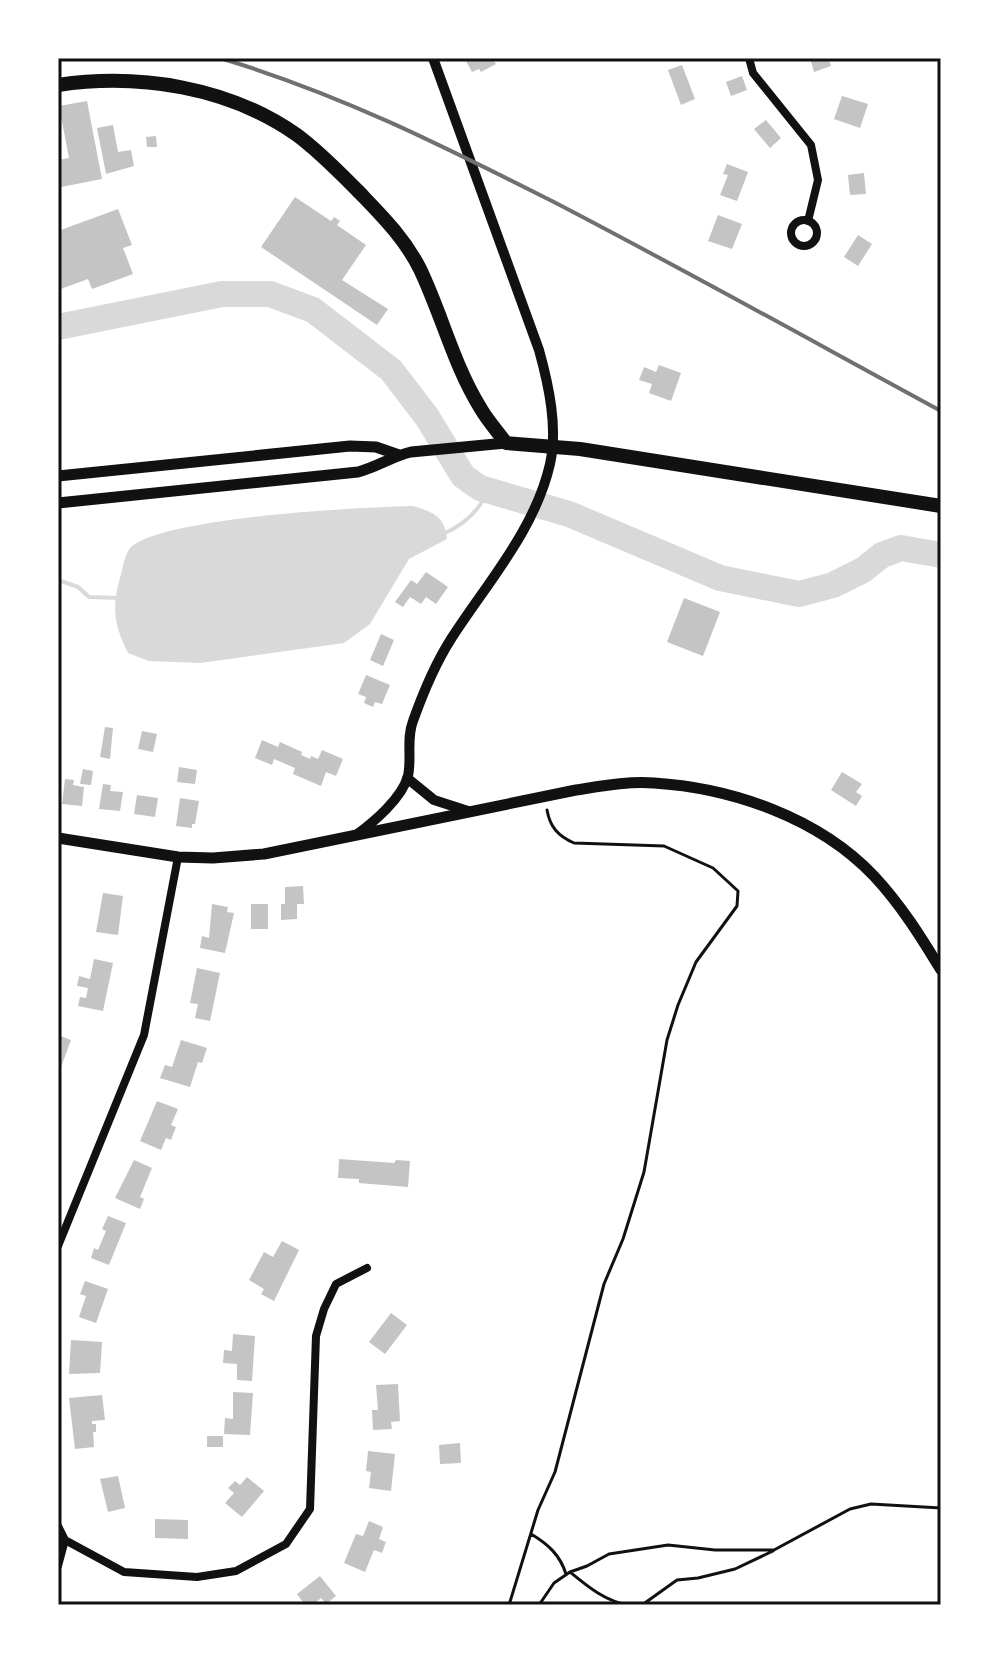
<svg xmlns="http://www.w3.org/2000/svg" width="999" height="1663" font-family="'Public Sans',sans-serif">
<rect width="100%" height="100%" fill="#fff"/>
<!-- water -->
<path fill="#d9d9d9" d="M 413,506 C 433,512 445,516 447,539 L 409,559 L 370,624 L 344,643 L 200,663 L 149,661 L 128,653 C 112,621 112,604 122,571 C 123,564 126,553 130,548 C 160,517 364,507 413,506 Z"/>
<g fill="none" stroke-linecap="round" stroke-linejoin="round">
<!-- stream -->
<path stroke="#d9d9d9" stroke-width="4" d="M 445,533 C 465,524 479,511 488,491
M 58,580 L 78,587 L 89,597 L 119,598"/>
<!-- river -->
<path stroke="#d9d9d9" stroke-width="26" d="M 58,327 L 222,294 L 270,294 L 313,310 L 391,370 L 427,417 L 463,476 L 480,488 L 569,514 L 720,578 L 799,594 L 833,585 L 863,570 L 882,555 L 901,548 L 941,555"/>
</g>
<!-- building -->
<path fill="#c4c4c4" d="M 472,58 L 492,58 L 496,64 L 481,72 L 479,69 L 472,72 L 466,61 Z
M 810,58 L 828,58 L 831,66 L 814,72 Z
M 682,65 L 695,99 L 681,105 L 668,70 Z
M 742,76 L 747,90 L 731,96 L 726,82 Z
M 842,96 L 868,104 L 860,128 L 834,119 Z
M 87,101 L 102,179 L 61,187 L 58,160 L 69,158 L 59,106 Z
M 766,120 L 781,138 L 770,148 L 754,129 Z
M 113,125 L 118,152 L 131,150 L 134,166 L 106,174 L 97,128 Z
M 156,136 L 157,147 L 147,147 L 146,137 Z
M 727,164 L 748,172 L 737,201 L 720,195 L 728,175 L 723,174 Z
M 864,173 L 866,194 L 850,195 L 848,175 Z
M 295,197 L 331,221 L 334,217 L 340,221 L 337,225 L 366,245 L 342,280 L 388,309 L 377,325 L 261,247 Z
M 118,209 L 132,245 L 123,248 L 133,274 L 92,289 L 88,279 L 58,290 L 58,231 Z
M 718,215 L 742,224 L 732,249 L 708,241 Z
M 858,235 L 872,244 L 858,266 L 844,257 Z
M 659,365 L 681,373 L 671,401 L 649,393 L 652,384 L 639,380 L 644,367 L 656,372 Z
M 426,572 L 448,587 L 436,604 L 426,597 L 421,604 L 410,597 L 403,607 L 395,602 L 411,580 L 417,584 Z
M 684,598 L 720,612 L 703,656 L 667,642 Z
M 381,634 L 394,640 L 383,666 L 370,660 Z
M 366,675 L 390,685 L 382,704 L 375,702 L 373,707 L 364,703 L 366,697 L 358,694 Z
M 105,727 L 113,728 L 110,759 L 100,757 Z
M 142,731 L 157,734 L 153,752 L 138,749 Z
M 262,740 L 278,747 L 280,742 L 302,752 L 301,755 L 310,759 L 311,756 L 318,759 L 322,750 L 343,759 L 336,776 L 326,772 L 321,786 L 293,774 L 295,768 L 274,759 L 272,765 L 255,758 Z
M 179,767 L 197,770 L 195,784 L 177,782 Z
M 83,769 L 93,771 L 91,785 L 80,784 Z
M 842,772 L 862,784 L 856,792 L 862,796 L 856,806 L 831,790 Z
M 65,779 L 74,780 L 73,785 L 84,787 L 82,806 L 62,804 Z
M 103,784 L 111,785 L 110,791 L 123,792 L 120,811 L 99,809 Z
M 137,795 L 158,798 L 155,817 L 134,814 Z
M 180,798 L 199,801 L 195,824 L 192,824 L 192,828 L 176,826 Z
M 303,886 L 304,904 L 297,904 L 297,919 L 281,920 L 281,904 L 285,904 L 285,887 Z
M 103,893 L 123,896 L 118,935 L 96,932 Z
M 212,904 L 228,907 L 227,912 L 234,913 L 225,953 L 200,948 L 202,936 L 209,938 Z
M 251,904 L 268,904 L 268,929 L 251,929 Z
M 94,959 L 113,963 L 103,1011 L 78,1006 L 80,997 L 86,998 L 88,988 L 77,986 L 79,976 L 90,979 Z
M 197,968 L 220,973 L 210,1021 L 195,1018 L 198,1004 L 190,1003 Z
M 58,1035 L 71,1040 L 58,1075 Z
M 181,1040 L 207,1048 L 202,1063 L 198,1062 L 190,1087 L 160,1078 L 165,1065 L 172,1067 Z
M 157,1101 L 178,1109 L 171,1125 L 176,1127 L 171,1140 L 166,1138 L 161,1150 L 140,1141 Z
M 339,1159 L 394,1163 L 396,1160 L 410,1161 L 408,1187 L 359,1183 L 359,1179 L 338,1178 Z
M 134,1160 L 152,1168 L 140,1197 L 144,1199 L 140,1209 L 115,1198 Z
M 108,1216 L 126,1223 L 109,1265 L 91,1258 L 94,1248 L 98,1250 L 106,1231 L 102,1229 Z
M 282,1241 L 299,1250 L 274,1301 L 261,1294 L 264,1289 L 249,1280 L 264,1252 L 273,1257 Z
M 85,1281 L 108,1289 L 96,1323 L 79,1317 L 86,1296 L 80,1294 Z
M 391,1313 L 407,1325 L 385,1354 L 369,1342 Z
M 233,1334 L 255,1336 L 252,1381 L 237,1380 L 237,1364 L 223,1363 L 224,1350 L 232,1351 Z
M 71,1340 L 102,1342 L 100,1373 L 69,1374 Z
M 398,1384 L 400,1421 L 391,1422 L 392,1429 L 373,1430 L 372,1410 L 378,1410 L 376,1385 Z
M 233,1392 L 253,1393 L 250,1435 L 224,1434 L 225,1418 L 233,1419 Z
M 102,1395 L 105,1420 L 92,1421 L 92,1424 L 96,1424 L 96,1432 L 93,1432 L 94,1447 L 75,1449 L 69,1398 Z
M 207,1436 L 223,1436 L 223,1447 L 207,1447 Z
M 460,1443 L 461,1463 L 440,1464 L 439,1445 Z
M 368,1451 L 395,1454 L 391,1491 L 369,1488 L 371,1472 L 366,1471 Z
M 118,1476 L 125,1508 L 108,1512 L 100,1479 Z
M 247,1477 L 264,1491 L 242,1517 L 225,1503 L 234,1493 L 228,1488 L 235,1481 L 240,1485 Z
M 155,1519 L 188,1520 L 188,1539 L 155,1538 Z
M 369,1521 L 383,1527 L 379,1539 L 386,1542 L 382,1553 L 374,1550 L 365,1572 L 344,1563 L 356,1534 L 363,1536 Z
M 320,1576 L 336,1596 L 326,1604 L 321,1598 L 313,1605 L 305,1605 L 297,1594 Z"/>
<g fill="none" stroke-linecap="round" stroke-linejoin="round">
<!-- path -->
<path stroke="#111" stroke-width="3" d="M 531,1534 C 548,1544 560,1555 566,1574
M 570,1572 C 587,1586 606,1602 629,1605
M 509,1605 L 538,1510 L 555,1472 L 604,1284 L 623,1239 L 644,1172 L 667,1040 L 678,1005 L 696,962 L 737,906 L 738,891 L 713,868 L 664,846 L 574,843 C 558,836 550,827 547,810
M 539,1605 L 554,1583 L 570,1572 L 587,1566 L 609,1554 L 668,1545 L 715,1550 L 774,1550 L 850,1509 L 871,1504 L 941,1508
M 642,1605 L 677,1580 L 698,1578 L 735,1569 L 773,1551"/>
<!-- minor -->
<path stroke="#111" stroke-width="8" d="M 749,58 L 753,73 L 811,145 L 818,180 L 808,221
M791 233a13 13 0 1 1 26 0a13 13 0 1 1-26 0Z
M 58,1246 L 144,1035 L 178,857
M 58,1526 L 65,1540 L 124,1572 L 197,1577 L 236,1571 L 286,1544 L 310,1509 L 316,1336 L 324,1309 L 336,1284 L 367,1268
M 58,1566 L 65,1540"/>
<!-- tertiary -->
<path stroke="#111" stroke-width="10" d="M 407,778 L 434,800 L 468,811
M 356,835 C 374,822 402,798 408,776 C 412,758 406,739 413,721 C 423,693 435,664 451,639 C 487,583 535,530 550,464 C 558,428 549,386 539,350 L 433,58"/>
<!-- secondary -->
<path stroke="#111" stroke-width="11" d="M 58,476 L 350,446 L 376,447 L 399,455
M 58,503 L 358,472 C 377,467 393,456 411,452 L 506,443
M 58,838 L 178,857 L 213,858 L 264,854 L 576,790 C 602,786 628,781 654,783 C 733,788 819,818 874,876 C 901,905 921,937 941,970"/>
<!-- trunk -->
<path stroke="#111" stroke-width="14" d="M 58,85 C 139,73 229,87 297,135 C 320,152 340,173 360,193 C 383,217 405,239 420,269 C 442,315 454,366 481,409 C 488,421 498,432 506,443 L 580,449 L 941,506"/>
<!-- rail -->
<path stroke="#707070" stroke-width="4" d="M 220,58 C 340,94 441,145 552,201 C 683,269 812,341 941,411"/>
</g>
<!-- border -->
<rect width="999" height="1663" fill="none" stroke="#ffffff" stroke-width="120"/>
<rect x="60" y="60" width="879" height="1543" fill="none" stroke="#111" stroke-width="3"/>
</svg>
